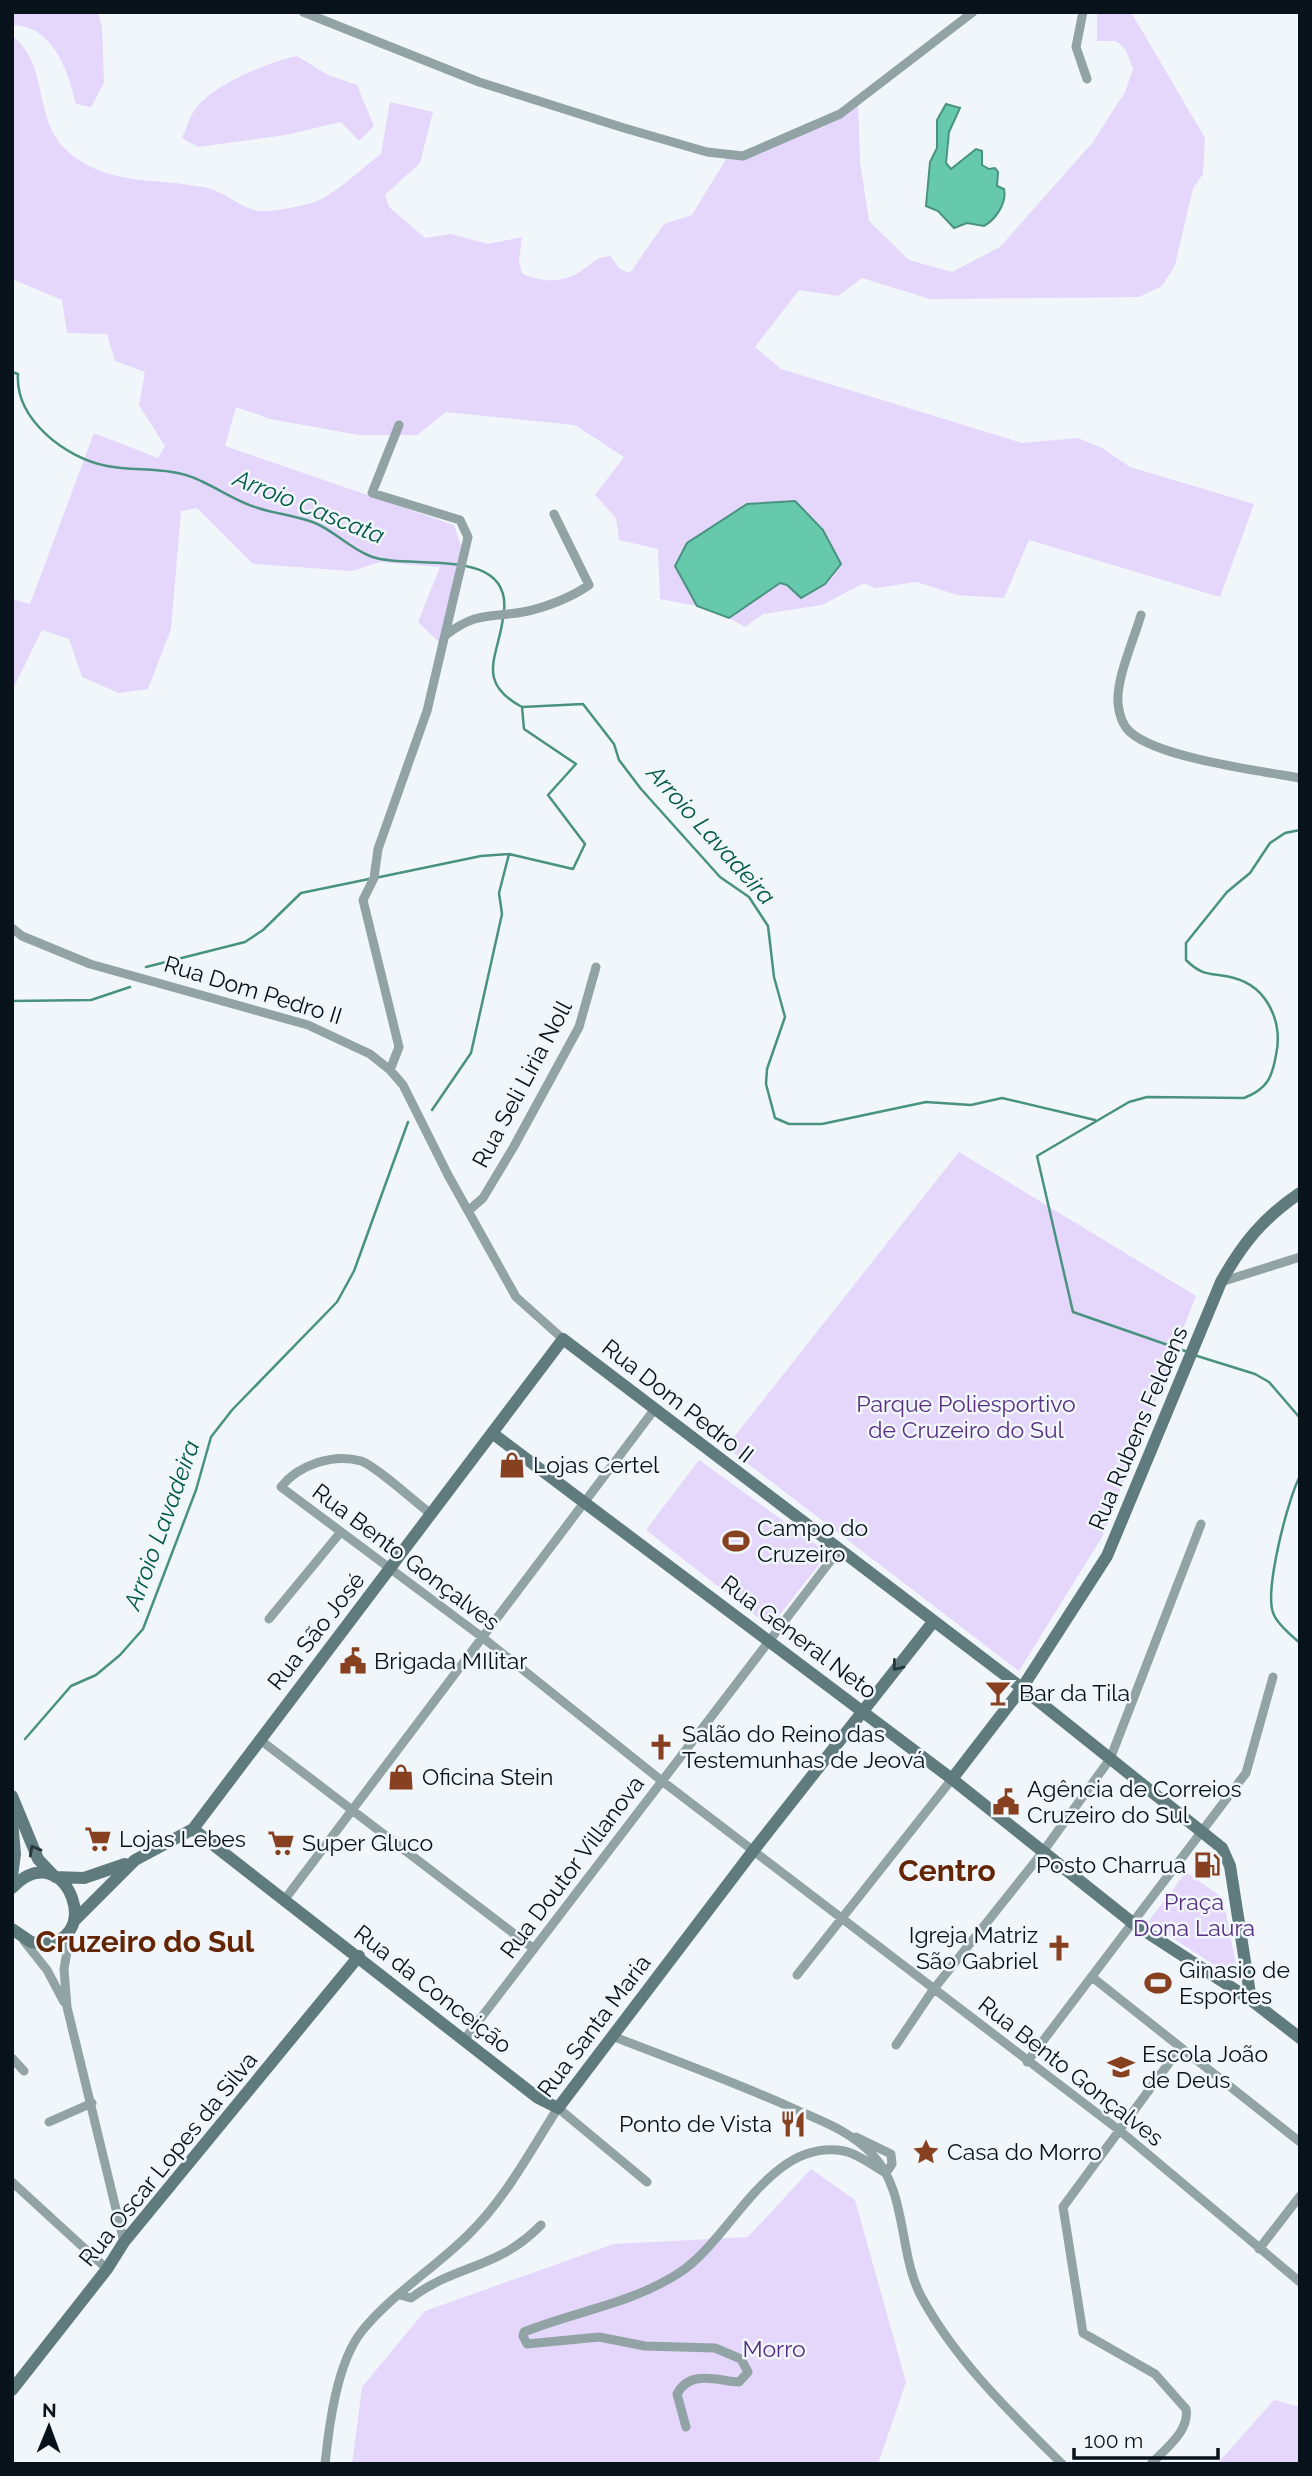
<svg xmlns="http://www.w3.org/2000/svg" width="1312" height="2476" font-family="Raleway,sans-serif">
<rect width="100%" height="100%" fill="#f0f6fa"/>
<!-- green -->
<path fill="#e5d6fb" d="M 12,12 L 98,12 L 102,27 L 104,83 L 91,107 L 76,104 C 68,71 53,25 12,25 Z
M 1097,12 L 1131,12 L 1205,138 L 1203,174 L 1193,188 L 1175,265 L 1162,286 L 1139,297 L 930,299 L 862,278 L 838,296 L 799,290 L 755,347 L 781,369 L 1022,443 L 1078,438 L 1102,448 L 1130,467 L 1254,504 L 1220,597 L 1029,540 L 1004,598 L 957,595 L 917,582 L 875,588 L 864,583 L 822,605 L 763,614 L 745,627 L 729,618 L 780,583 L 787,585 L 801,598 L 809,594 L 747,505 L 687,543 L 675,566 L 697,606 L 660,599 L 658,549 L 619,540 L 616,518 L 595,495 L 624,457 L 575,425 L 446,412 L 417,435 L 359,435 L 270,419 L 236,407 L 225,446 L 454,525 L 461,546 L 440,643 L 418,622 L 440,567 L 380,562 L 352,571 L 253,564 L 197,508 L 181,511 L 171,629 L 148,689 L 119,693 L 82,677 L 69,639 L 42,630 L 12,691 L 12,599 L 30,604 L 94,433 L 158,458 L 165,446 L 139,405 L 145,372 L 115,361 L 107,334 L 67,333 L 62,300 L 12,279 L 12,36 C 48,61 34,119 65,149 C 108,189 160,176 211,189 C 227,194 243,209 259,211 C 267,213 309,205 317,201 C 337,193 363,167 381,154 L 390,102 L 433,112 L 420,163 L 385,195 L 389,207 L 425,238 L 451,234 L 488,244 L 522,237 L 519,262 L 522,273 C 540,283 564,283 581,271 C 593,263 595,258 610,256 L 620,269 L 630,273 L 664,224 L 692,215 L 728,156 L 743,156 L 858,101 L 860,162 L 869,221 L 909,260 L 952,272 L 1000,247 L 1093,142 L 1125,92 L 1133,69 L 1126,50 L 1116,41 L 1097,41 Z
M 297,56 L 328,75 L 357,85 L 374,126 L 359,141 L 341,122 L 286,135 L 198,147 L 182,138 C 186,129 190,116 196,108 C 215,84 268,62 297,56 Z
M 959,1152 L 1196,1296 L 1102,1537 L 1019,1671 L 726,1447 Z
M 699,1460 L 828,1553 L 770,1627 L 646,1530 Z
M 1186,1872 L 1223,1898 L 1239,1981 L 1148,1922 Z
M 811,2169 L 855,2200 L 906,2382 L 878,2464 L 352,2464 L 362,2387 L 425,2311 L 614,2244 L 748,2237 Z
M 1274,2400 L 1300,2407 L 1300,2464 L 1217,2464 Z"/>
<!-- water -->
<path fill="#66c9ab" stroke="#4a9280" stroke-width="2" d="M 946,104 L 960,108 L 949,132 L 946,163 L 951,169 L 976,149 L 982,151 L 982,165 L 989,169 L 995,168 L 998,172 L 997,186 L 1004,189 C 1007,203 996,219 984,226 L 967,223 L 954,228 L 938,211 L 926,206 L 930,162 L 937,148 L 937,120 Z
M 795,501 L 823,530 L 841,564 L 825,584 L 801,598 L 787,585 L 780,583 L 729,618 L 697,606 L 675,566 L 687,543 L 747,504 Z"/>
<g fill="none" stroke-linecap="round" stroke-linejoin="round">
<!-- stream -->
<path stroke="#4a9280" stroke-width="2.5" d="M 12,372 L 18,374 C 15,419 65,458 107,466 C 138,472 172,466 201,481 C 221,490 237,502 258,508 C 277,514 297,516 315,523 C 334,531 350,548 370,556 C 406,571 511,544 504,611
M 503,618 C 498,657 475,682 522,707
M 375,878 L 481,856 L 509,854 L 573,869 L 585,844 L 548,795 L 576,764 L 524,729 L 522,707 L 583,704 L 614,744 L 619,760 L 641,789 L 720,877 L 749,897 L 768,926 L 774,977 L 785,1017 L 767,1069 L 766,1084 L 775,1118 L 789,1124 L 822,1124 L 926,1102 L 971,1105 L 1002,1098 L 1095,1120
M 146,967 L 245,942 L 263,930 L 301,893 L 369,879
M 12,1001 L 91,1000 L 130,987
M 432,1110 L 471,1053 L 502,914 L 499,893 L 509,854
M 1188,1352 L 1073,1312 L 1037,1156 L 1129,1102 L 1147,1097 L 1244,1098 C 1267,1089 1272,1078 1276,1055 C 1283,1023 1268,987 1234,978 C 1212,972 1204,978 1186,960 L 1186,943 L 1227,892 L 1250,873 L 1270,843 L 1285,833 L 1300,830
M 1194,1355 L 1255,1374 L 1269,1382 L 1300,1418
M 1300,1476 C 1288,1498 1263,1594 1274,1615 C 1279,1626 1291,1635 1300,1643
M 25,1739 L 71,1686 L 96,1675 L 120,1655 L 143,1629 L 196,1490 L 211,1437 L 232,1410 L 337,1302 L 354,1271 L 408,1122"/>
<!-- street -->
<path stroke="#91a3a5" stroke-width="9" d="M 303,12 L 479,82 L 624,128 L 707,152 L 743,156 L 840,114 L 973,12
M 1083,12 L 1076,47 L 1087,79
M 1141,615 C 1134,639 1116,679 1118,703 C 1119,713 1122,725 1130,732 C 1159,758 1260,771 1300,778
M 446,635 C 477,611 490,618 523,612 C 545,608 572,597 589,585 L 554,514
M 12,928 L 22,936 L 90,964 L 308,1025 L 370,1054 L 390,1070 L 403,1085 L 448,1175 L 516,1297 L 563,1339
M 390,1070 L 399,1047 L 363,900 L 374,878 L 378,849 L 427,711 L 468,537 L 460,520 L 372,493 L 399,425
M 468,1211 L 483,1198 L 513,1148 L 579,1027 L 596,967
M 1221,1282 L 1300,1257
M 431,1514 C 416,1503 376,1466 361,1461 C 333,1453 298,1465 281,1487 L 482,1637 L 662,1781 L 1119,2130 L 1300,2282
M 269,1619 L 340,1533
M 259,1739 L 534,1949
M 285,1899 L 654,1410
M 71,1929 L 64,1969 L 67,2007 L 124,2242
M 24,1941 L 47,1970 L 64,2002
M 797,1975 L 952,1779
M 1092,1977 L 1300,2142
M 612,2036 C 671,2059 732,2081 790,2107 C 819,2120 849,2130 872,2154 C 908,2191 898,2255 922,2298 C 957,2362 1011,2413 1062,2464
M 464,2040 L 838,1551
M 896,2045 L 933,1990 L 1042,1853 L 1110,1759 L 1201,1524
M 12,2058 L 24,2071
M 1027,2062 L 1246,1773 L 1273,1677
M 49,2122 L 92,2103
M 856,2137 L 891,2154 L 892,2164 L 886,2173
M 12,2182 L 107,2269
M 1259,2249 L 1300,2196
M 400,2295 L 411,2298 C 456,2264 497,2270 541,2225
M 686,2427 L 677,2394 C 690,2369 718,2381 739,2382 L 748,2372 L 741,2359 L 715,2348 L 645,2346 L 599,2337 L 527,2344 L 523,2336 L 524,2332 C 576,2311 631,2304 679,2273 C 732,2239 769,2137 844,2151 C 859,2154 873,2166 886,2173
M 325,2464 C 329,2425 337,2362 362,2331 C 392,2294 435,2268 469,2234 C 506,2198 530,2151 558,2108 L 647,2182
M 1151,2464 C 1165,2449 1190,2431 1186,2409 L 1155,2374 L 1083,2333 L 1063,2207 L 1180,2048"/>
<!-- secondary -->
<path stroke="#607b7e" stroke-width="12" d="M 492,1433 L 952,1779 L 1134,1924 L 1251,2000 L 1300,2038
M 952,1779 L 1022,1688 L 1107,1556 L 1221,1282 C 1242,1244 1263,1218 1300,1193
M 12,1796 L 38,1859 L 55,1877 L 84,1878 L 125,1864
M 12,1821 L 15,1854 L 12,1877
M 193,1829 L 538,2098 L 558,2108 L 753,1851 L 933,1622
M 12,1888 C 67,1830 111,1955 31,1942 L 12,1929
M 74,1921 L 135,1860 L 193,1829 L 563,1339 L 1022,1688 L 1222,1848 L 1230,1866 L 1251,2000
M 12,2390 L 107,2269 L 124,2242 L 359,1956"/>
</g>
<!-- one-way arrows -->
<defs><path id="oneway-chevron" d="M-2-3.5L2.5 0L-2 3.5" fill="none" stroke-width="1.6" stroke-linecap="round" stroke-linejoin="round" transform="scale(1.75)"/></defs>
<g stroke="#26373d">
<use href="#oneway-chevron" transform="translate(897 1666) rotate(129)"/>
<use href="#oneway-chevron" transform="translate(34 1850) rotate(-119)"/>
</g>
<!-- icons -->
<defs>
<g id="shop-bare" transform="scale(2.1)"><path d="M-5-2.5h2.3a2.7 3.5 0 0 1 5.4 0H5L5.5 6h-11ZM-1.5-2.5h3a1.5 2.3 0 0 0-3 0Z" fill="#874020" stroke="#f0f6fa" stroke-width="2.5" paint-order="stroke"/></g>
<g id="stadium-bare" transform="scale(2.1)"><path d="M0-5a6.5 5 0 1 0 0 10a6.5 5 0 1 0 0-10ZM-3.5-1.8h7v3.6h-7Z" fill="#874020" stroke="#f0f6fa" stroke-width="2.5" paint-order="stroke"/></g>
<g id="civic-bare" transform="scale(2.1)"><path d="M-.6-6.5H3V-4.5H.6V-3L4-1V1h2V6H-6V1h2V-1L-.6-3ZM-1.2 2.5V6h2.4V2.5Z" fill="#874020" stroke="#f0f6fa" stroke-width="2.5" paint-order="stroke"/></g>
<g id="bar-bare" transform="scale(2.1)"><path d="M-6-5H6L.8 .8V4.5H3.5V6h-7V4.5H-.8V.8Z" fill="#874020" stroke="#f0f6fa" stroke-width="2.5" paint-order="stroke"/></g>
<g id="church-bare" transform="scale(2.1)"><path d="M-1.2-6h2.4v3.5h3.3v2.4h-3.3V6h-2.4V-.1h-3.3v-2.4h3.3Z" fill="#874020" stroke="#f0f6fa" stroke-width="2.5" paint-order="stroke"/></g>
<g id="supermarket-bare" transform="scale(2.1)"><path d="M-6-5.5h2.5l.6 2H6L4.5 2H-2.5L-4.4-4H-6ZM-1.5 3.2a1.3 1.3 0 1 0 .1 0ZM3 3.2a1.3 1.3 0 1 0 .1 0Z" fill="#874020" stroke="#f0f6fa" stroke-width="2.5" paint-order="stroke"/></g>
<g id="fuel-bare" transform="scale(2.1)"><path d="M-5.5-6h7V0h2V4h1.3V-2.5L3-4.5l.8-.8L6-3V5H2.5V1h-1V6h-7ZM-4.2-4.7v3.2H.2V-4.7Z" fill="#874020" stroke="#f0f6fa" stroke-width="2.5" paint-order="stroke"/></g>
<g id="university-bare" transform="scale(2.1)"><path d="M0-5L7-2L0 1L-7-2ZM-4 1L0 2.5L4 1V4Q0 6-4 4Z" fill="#874020" stroke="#f0f6fa" stroke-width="2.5" paint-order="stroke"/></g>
<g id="restaurant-bare" transform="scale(2.1)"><path d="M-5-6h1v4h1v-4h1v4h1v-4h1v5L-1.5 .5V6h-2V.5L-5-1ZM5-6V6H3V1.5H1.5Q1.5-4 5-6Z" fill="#874020" stroke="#f0f6fa" stroke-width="2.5" paint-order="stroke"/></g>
<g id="sight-bare" transform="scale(2.1)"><path d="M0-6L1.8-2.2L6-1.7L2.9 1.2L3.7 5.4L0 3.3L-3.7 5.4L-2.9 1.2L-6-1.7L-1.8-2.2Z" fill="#874020" stroke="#f0f6fa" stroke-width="2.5" paint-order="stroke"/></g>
</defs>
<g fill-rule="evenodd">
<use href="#shop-bare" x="512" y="1465"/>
<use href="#stadium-bare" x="736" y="1541"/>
<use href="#civic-bare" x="353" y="1661"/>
<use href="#bar-bare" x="998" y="1693"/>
<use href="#church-bare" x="661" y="1747"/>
<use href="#shop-bare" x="401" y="1777"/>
<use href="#civic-bare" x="1006" y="1802"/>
<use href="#supermarket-bare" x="98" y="1839"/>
<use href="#supermarket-bare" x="281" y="1843"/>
<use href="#fuel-bare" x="1207" y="1865"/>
<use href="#church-bare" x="1059" y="1948"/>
<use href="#stadium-bare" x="1158" y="1983"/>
<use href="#university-bare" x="1121" y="2067"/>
<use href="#restaurant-bare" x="793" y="2124"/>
<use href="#sight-bare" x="926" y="2152"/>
</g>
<g text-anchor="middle" stroke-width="5" stroke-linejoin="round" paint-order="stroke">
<!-- street labels -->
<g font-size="23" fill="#07121a" stroke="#f0f6fa">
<text transform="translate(253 990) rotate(17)" y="8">Rua Dom Pedro II</text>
<text transform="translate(522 1084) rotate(-62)" y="8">Rua Seli Liria Noll</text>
<text transform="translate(678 1401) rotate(38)" y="8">Rua Dom Pedro II</text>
<text transform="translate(1138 1428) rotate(-67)" y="8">Rua Rubens Feldens</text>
<text transform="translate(406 1557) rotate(37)" y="8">Rua Bento Gonçalves</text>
<text transform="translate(316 1631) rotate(-52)" y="8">Rua São José</text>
<text transform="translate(799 1637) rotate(37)" y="8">Rua General Neto</text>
<text transform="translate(572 1867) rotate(-53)" y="8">Rua Doutor Villanova</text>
<text transform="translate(433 1989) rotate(38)" y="8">Rua da Conceição</text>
<text transform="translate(594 2026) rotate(-53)" y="8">Rua Santa Maria</text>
<text transform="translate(1071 2071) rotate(38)" y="8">Rua Bento Gonçalves</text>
<text transform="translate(168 2159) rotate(-51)" y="8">Rua Oscar Lopes da Silva</text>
</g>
<!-- park labels -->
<g font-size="23" fill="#572e81" stroke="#f0f6fa">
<text x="966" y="1412">Parque Poliesportivo<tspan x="966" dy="26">de Cruzeiro do Sul</tspan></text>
<text x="1194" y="1910">Praça<tspan x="1194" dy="26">Dona Laura</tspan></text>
<text x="774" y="2357">Morro</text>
</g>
<!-- poi labels -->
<g font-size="23" fill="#07121a" stroke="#f0f6fa" text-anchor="start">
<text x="533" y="1473">Lojas Certel</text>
<text x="757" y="1536">Campo do<tspan x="757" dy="26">Cruzeiro</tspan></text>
<text x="374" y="1669">Brigada MIlitar</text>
<text x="1019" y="1701">Bar da Tila</text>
<text x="682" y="1742">Salão do Reino das<tspan x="682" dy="26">Testemunhas de Jeová</tspan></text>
<text x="422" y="1785">Oficina Stein</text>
<text x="1027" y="1797">Agência de Correios<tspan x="1027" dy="26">Cruzeiro do Sul</tspan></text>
<text x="119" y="1847">Lojas Lebes</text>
<text x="302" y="1851">Super Gluco</text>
<text x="1186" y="1873" text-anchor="end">Posto Charrua</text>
<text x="1038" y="1943" text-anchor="end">Igreja Matriz<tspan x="1038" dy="26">São Gabriel</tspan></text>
<text x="1179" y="1978">Ginasio de<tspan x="1179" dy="26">Esportes</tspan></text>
<text x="1142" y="2062">Escola João<tspan x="1142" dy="26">de Deus</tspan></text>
<text x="772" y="2132" text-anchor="end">Ponto de Vista</text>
<text x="947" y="2160">Casa do Morro</text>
</g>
<!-- water labels -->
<g font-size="24" font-style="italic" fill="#005946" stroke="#f0f6fa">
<text transform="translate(309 507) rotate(22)" y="8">Arroio Cascata</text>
<text transform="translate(711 835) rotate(48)" y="8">Arroio Lavadeira</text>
<text transform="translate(162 1525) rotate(-70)" y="8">Arroio Lavadeira</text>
</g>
<!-- district labels -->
<g font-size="30" font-weight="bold" fill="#642505" stroke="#f0f6fa">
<text x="947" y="1881">Centro</text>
<text x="145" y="1952">Cruzeiro do Sul</text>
</g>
</g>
<!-- border -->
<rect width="1312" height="2476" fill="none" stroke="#07121a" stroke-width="28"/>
<!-- north arrow -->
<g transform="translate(49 2427) rotate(1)" stroke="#f0f6fa" stroke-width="5" paint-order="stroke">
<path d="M0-5L12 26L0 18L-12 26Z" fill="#07121a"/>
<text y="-10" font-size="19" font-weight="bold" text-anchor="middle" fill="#07121a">N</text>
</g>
<!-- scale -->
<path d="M1074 2448v10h144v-10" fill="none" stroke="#07121a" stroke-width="3.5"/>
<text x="1084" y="2448" font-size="21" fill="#07121a" stroke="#f0f6fa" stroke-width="5" paint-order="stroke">100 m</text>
</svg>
